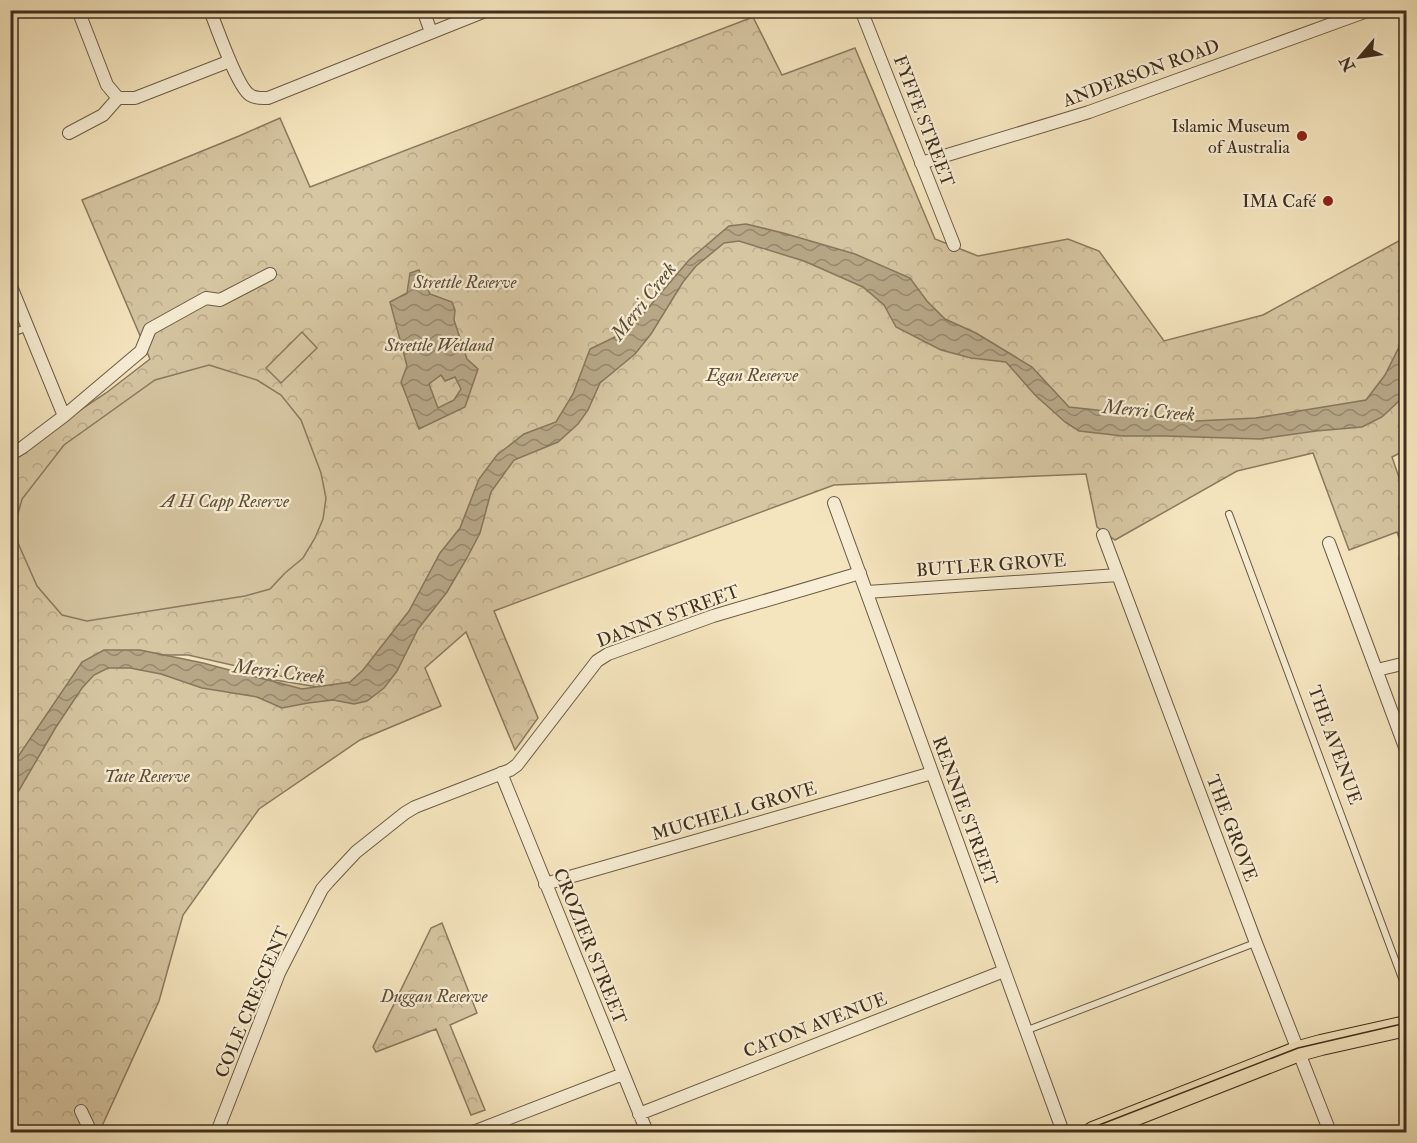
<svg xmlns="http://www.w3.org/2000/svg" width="1417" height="1143" font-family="'IM FELL Double Pica',serif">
<defs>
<pattern id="park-crowns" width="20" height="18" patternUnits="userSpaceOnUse" patternTransform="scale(1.5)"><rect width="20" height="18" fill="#d6c6a2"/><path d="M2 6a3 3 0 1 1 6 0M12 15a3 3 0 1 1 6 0" fill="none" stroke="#b9aa8b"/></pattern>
<pattern id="water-waves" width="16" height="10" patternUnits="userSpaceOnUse" patternTransform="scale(1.5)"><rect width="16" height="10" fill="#b7a787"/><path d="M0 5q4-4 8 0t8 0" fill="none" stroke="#96886e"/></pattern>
</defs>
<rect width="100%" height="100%" fill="#f5e5be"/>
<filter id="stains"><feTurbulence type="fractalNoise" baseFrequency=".00333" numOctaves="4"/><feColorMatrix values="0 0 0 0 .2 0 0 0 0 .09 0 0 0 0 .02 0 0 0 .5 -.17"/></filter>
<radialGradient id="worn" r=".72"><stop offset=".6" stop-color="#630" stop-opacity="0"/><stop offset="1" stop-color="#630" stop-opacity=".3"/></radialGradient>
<!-- park -->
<path fill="url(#park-crowns)" stroke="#8a7a5f" stroke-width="1.5" fill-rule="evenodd" d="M 753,17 L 782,75 L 855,48 L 935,239 L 978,256 L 1068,239 L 1099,251 L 1164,341 L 1263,315 L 1406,237 L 1406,450 L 1392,457 L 1406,498 L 1406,580 L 1399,558 L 1405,555 L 1397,532 L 1349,550 L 1313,453 L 1237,471 L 1115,540 L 1097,527 L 1086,474 L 834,485 L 494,611 L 538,718 L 515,750 L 466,632 L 425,668 L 441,706 L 360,740 L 259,809 L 183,915 L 159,1001 L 102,1126 L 88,1132 L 11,1132 L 11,456 L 106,393 L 150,359 L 82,200 L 239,136 L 280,118 L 310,187 ZM 123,655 L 188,655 L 337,689 L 337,690 Z
M 442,923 L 477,1013 L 450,1025 L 485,1110 L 471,1115 L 436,1029 L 376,1052 L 373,1047 L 431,928 Z"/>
<!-- pitch -->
<path fill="#d6c6a2" stroke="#8a7a5f" stroke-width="1.5" d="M 302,332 L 317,348 L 281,383 L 266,368 Z
M 209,365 L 257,380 L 281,395 L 301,420 L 321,473 L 326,498 L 323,519 L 315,538 L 303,558 L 285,573 L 270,589 L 245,596 L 87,621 L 62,615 L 37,586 L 18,543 L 16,521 L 22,499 L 64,445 L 155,380 Z"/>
<!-- water -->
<path fill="url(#water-waves)" stroke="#87775c" stroke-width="1.5" fill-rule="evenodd" d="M 746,224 L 783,233 L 855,254 L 910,278 L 927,301 L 945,319 L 976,333 L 1032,367 L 1069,407 L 1196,421 L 1256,418 L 1366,400 L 1385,375 L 1406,333 L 1406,382 L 1400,400 L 1382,417 L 1362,427 L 1316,431 L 1260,439 L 1166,436 L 1123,436 L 1079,431 L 1065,422 L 1035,395 L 1006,362 L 971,358 L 941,350 L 896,327 L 884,305 L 863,287 L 804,261 L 739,241 L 724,243 L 696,266 L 683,282 L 651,334 L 635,354 L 600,383 L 588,410 L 578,424 L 558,442 L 514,460 L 491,492 L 480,533 L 467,558 L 447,592 L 418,629 L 397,671 L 384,688 L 367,701 L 354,704 L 333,700 L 308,703 L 282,708 L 257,697 L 202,688 L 161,674 L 130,668 L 108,668 L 94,675 L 82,688 L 56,727 L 11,804 L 11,772 L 13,764 L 82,662 L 104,650 L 140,650 L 203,663 L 302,689 L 350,682 L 363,670 L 409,611 L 440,553 L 460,528 L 479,479 L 497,455 L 524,434 L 556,422 L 573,394 L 590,349 L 617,336 L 644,313 L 689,260 L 729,226 Z
M 419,270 L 430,294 L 452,302 L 455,310 L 454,320 L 467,359 L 478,369 L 465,407 L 419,429 L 401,382 L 407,366 L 390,302 L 407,293 L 410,273 ZM 441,375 L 445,381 L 455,377 L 461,389 L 454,400 L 438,408 L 429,384 Z"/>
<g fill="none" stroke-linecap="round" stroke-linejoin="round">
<!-- lane casing -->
<g stroke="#6c5c44" stroke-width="8">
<path id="lane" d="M 10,334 L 28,327
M 1229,514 L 1406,989
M 1025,1031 L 1255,943"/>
</g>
<!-- street casing -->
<g stroke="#6c5c44" stroke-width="14">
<path id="street" d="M 78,10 L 107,85 L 118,98
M 210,10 C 216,26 238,88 250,95 C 256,99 262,98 268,98 L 488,10
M 423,10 L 431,32
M 861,10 L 954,245
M 118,98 L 135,98 L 230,61
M 69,133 L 103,115 L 118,98
M 921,163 L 1089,112 L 1370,10
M 10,284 L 64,416
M 10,455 L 23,447 L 64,416 L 141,351 L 150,329 L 206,298 L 220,300 L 270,274
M 834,503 L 1063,1132
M 1103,535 L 1256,943 L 1330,1132
M 1329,543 L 1406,750
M 867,592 L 1118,575
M 1377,670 L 1406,663
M 501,773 L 647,1132
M 545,884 L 932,773
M 81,1111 L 91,1132
M 639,1114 L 1004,971
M 217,1132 L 279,973 L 322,889 L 328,882 L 356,852 L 405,813 L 415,807 L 510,770 L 517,765 L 597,661 L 608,654 L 713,616 L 860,573
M 473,1132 L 623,1074"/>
</g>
<!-- primary casing -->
<g stroke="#3f2e1c" stroke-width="22">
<path id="primary" d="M 1093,1132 L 1299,1051 L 1321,1045 L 1406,1026"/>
</g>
<!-- lane -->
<use href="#lane" stroke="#f8eed5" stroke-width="6"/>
<!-- street -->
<use href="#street" stroke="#f8eed5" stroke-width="12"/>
<!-- primary -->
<use href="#primary" stroke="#f5e5be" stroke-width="20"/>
<!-- tram -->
<path stroke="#3f2e1c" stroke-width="1.5" d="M 1081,1132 L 1298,1048 L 1406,1023"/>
</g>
<!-- markers -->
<g fill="#8f2418" stroke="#f8eed5" stroke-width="2">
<circle cx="1302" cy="136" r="6"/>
<circle cx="1328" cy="201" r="6"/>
</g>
<g text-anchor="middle" stroke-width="4.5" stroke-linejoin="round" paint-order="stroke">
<!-- street labels -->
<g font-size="18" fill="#3f2e1c" stroke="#f8eed5">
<text transform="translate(1141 73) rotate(-20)" y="6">ANDERSON ROAD</text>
<text transform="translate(924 121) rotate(69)" y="6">FYFFE STREET</text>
<text transform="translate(991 565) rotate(-4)" y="6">BUTLER GROVE</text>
<text transform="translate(668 616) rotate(-20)" y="6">DANNY STREET</text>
<text transform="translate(1335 745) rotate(70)" y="6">THE AVENUE</text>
<text transform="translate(734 811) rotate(-16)" y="6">MUCHELL GROVE</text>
<text transform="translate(965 811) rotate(70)" y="6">RENNIE STREET</text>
<text transform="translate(1232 828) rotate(69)" y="6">THE GROVE</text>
<text transform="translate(590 946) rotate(68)" y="6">CROZIER STREET</text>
<text transform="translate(252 1002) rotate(-67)" y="6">COLE CRESCENT</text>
<text transform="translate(815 1025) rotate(-21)" y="6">CATON AVENUE</text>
</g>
<!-- poi labels -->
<g font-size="18" fill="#3f2e1c" stroke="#f8eed5" text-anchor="end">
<text x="1290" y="132">Islamic Museum<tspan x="1290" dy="21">of Australia</tspan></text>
<text x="1316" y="207">IMA Café</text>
</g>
<!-- park labels -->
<g font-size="18" font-style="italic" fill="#5d4c37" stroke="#f8eed5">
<text x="465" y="288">Strettle Reserve</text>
<text x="439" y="351">Strettle Wetland</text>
<text x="752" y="381">Egan Reserve</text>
<text x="225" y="507">A H Capp Reserve</text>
<text x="147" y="782">Tate Reserve</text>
<text x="434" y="1002">Duggan Reserve</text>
</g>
<!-- water labels -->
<g font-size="20" font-style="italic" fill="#5d4c37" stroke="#f8eed5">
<text transform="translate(643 301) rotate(-52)" y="7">Merri Creek</text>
<text transform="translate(1149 410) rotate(5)" y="7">Merri Creek</text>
<text transform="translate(279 671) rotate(7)" y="7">Merri Creek</text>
</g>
</g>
<!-- margin -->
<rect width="1417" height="1143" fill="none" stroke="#f5e5be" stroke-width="36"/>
<rect x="12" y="12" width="1393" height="1119" fill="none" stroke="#3f2e1c" stroke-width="3"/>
<rect x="18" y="18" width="1381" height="1107" fill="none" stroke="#3f2e1c" stroke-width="1.5"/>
<!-- north arrow -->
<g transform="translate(1360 57) rotate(241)" stroke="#f8eed5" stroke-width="4.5" paint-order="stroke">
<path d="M0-4.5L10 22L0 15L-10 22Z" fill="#3f2e1c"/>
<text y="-9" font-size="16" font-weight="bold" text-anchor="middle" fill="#3f2e1c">N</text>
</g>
<rect width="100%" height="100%" filter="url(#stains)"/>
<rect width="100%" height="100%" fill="url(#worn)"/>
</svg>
